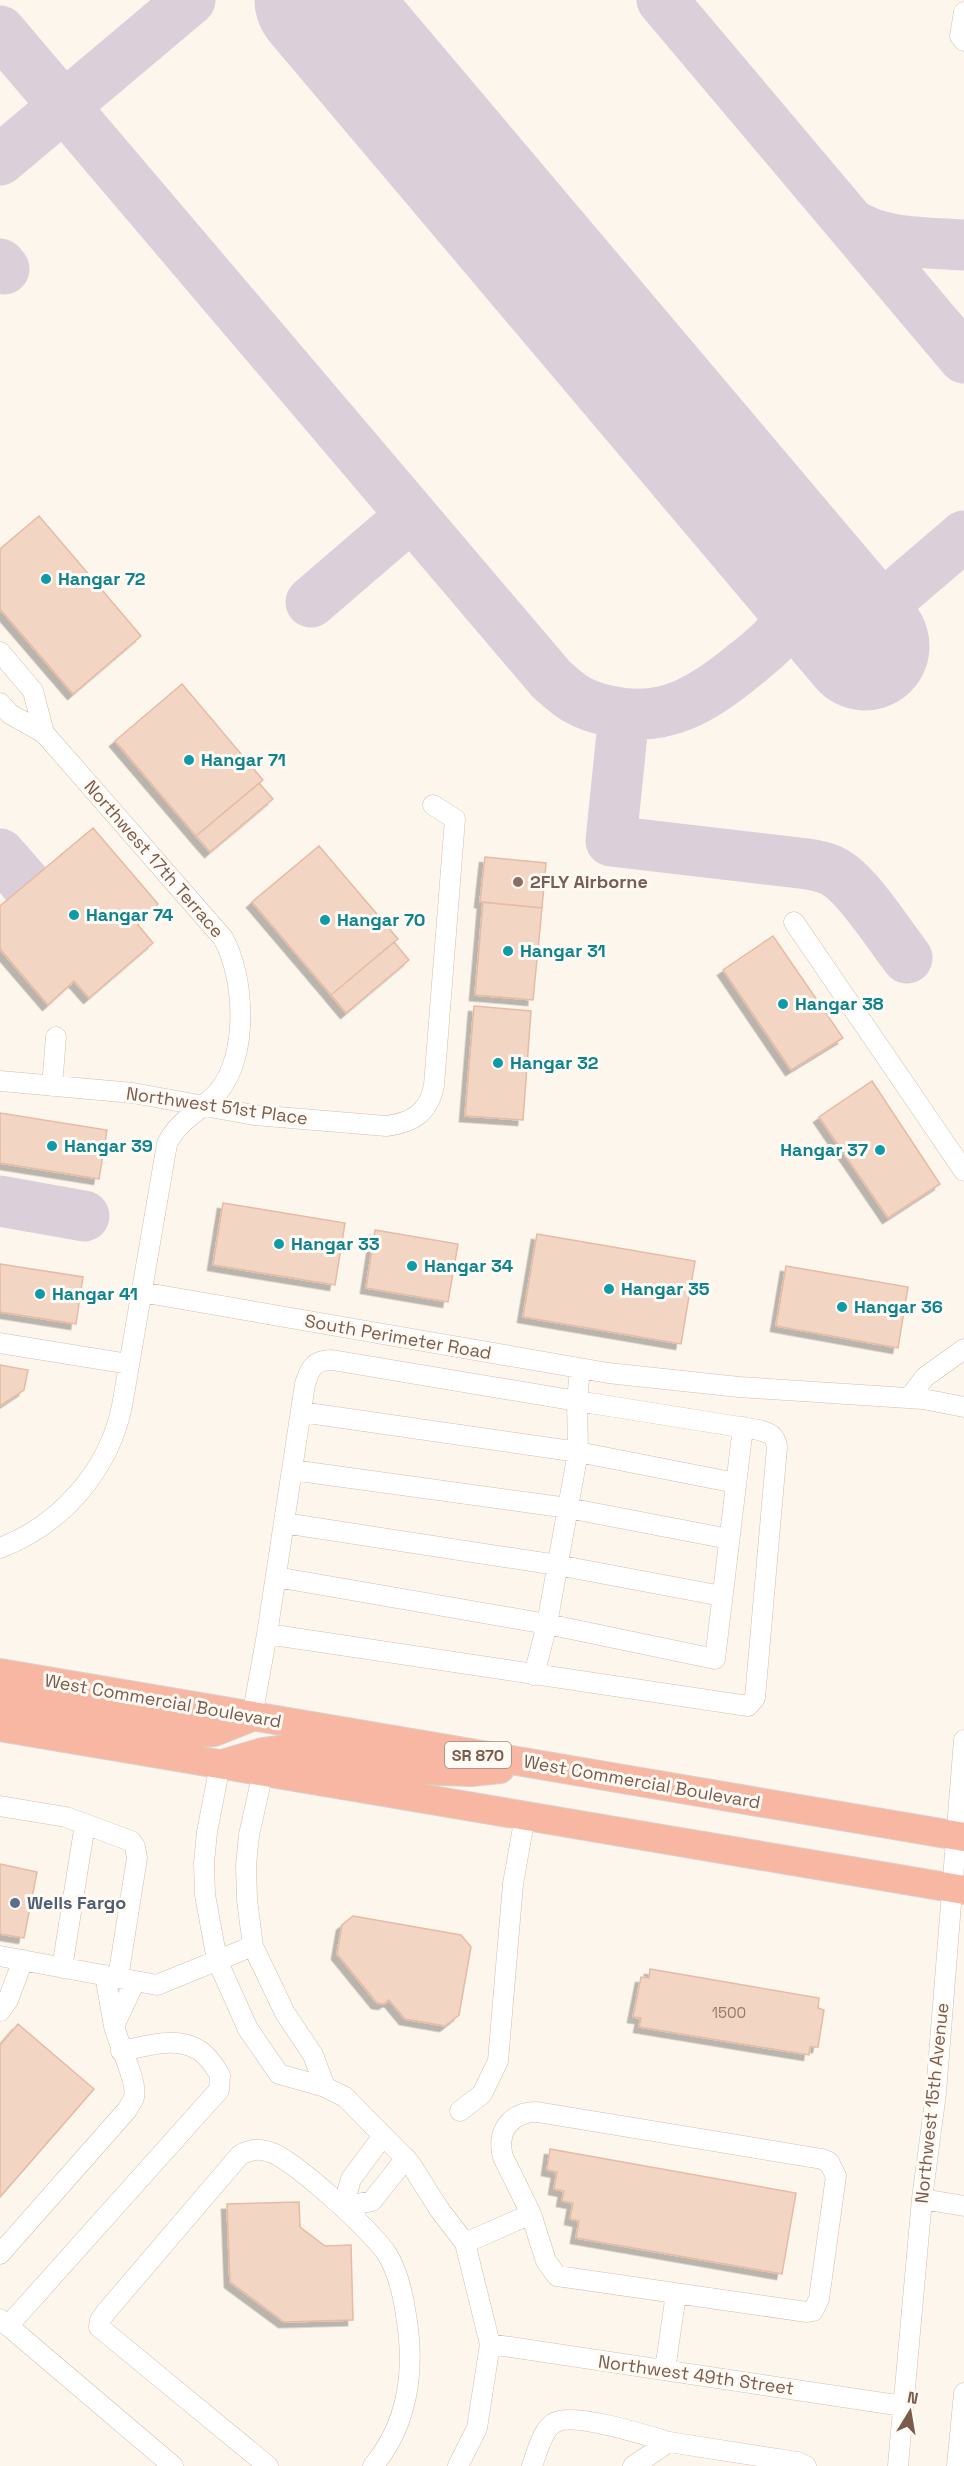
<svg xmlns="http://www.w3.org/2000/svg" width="964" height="2466" font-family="'Space Grotesk',sans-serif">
<defs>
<filter id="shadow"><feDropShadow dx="-5.5" dy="5.5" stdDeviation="0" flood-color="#0004"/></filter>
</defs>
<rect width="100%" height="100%" fill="#fdf6ec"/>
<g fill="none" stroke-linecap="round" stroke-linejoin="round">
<!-- taxiway -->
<path stroke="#dbcfda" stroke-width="51" d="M 662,0 L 964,358
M 0,31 L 551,679 C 559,686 567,694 576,699 C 586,705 599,709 610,711 C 666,724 706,697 747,663 C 763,650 786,633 790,611 C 794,589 785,566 780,544
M 0,160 L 190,0
M 851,224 C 885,245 926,242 964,245
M 0,264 L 4,269
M 311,602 L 411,516
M 853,631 L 964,536
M 624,714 L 611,841 L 808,864 C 819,866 830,868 839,875 C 860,889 890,936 907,958
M 0,854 L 26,884
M 0,1201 L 84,1216"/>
<!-- runway -->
<path stroke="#dbcfda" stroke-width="129" d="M 319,0 L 865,646"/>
</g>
<!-- building -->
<path fill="#f3d5c3" stroke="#e6bba3" stroke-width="1.5" filter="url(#shadow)" d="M 39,516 L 141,636 L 73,694 L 0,609 L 0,549 Z
M 182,684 L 263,780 L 196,836 L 115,741 Z
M 259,783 L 273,799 L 210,852 L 196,836 Z
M 93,828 L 158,904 L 138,925 L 153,943 L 89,998 L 74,981 L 48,1005 L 0,949 L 0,906 Z
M 319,846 L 398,939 L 331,995 L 252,902 Z
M 485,857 L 546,863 L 542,908 L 480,902 Z
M 483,902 L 542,908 L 533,1000 L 475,995 Z
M 773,936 L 843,1038 L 791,1070 L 723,970 Z
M 394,942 L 409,960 L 346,1013 L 331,995 Z
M 474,1006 L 531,1011 L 523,1120 L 465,1116 Z
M 872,1081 L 940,1184 L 888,1218 L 819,1117 Z
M 0,1113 L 107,1130 L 99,1179 L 0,1163 Z
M 223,1203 L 345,1223 L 335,1285 L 213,1265 Z
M 375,1230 L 458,1244 L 448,1302 L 366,1288 Z
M 537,1234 L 695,1261 L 681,1344 L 523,1317 Z
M 0,1264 L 83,1277 L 76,1324 L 0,1312 Z
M 786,1266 L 908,1287 L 898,1348 L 776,1326 Z
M 0,1365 L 28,1370 L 24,1390 L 0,1406 Z
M 0,1864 L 37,1872 L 24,1938 L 0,1934 Z
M 353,1916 L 461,1935 L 471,1947 L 459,2015 L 445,2026 L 405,2019 L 389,2000 L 384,2004 L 377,2003 L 337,1954 L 342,1925 Z
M 650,1969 L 819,1998 L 818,2008 L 824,2010 L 818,2047 L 810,2047 L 809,2055 L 639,2027 L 641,2018 L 633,2017 L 641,1977 L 649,1978 Z
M 18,2024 L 94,2089 L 0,2197 L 0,2045 Z
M 550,2149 L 796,2193 L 782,2274 L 576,2238 L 579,2221 L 570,2219 L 573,2203 L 562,2201 L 564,2191 L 554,2189 L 557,2172 L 547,2170 Z
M 299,2202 L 300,2227 L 325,2246 L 351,2245 L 353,2320 L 284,2322 L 230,2282 L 227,2204 Z"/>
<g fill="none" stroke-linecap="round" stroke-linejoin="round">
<!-- minor casing -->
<g stroke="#d1beb0" stroke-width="21">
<path id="minor" d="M 964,12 L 960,36 L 964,41
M 0,652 L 33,691 L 44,733 L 10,714 L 0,703
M 794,922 L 964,1171
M 0,1081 L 133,1093 L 254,1115 L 386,1126 C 412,1123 429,1113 434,1085 L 455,819 L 433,805
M 52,1086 L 56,1037
M 141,1292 L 608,1373 L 739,1387 L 923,1399 L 964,1407
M 0,1343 L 129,1364
M 909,1398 L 925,1377 L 964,1349
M 301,1412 L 578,1452 L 736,1483
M 292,1470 L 568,1508 L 729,1539
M 284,1523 L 557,1565 L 722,1596
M 0,1548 C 61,1525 109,1470 122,1406 L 167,1144 C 178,1120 201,1111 218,1092 C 249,1056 245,977 223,938 L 44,733
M 276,1577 L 547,1624 L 534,1675
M 267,1634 L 748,1706 L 755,1698 L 777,1447 C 775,1435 770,1433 759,1430 L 577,1401 L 578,1452 L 547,1624 L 715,1659 L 743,1427
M 252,1717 L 267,1634 L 305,1384 C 310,1368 314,1360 332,1360 L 577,1401 L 580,1369
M 220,1765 L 207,1832 L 204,1863 L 205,1895 L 217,1960 L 248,2029 L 279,2074 L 325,2087 L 345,2097 L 410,2163 L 439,2209 L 465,2243 L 490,2344 L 477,2428 L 458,2466
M 263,1772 L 249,1835 L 246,1865 L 247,1900 L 253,1946 L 285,2013 L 313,2055 L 325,2087
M 0,1806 L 66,1817 L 85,1824 L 62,1968
M 85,1824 L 131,1841 L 135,1847 L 137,1858 L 118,1978
M 0,1956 L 157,1985 L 253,1946
M 105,1975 L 114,2026 L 135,1981
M 0,2011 L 8,2000 L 23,1960
M 460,2111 L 482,2094 L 498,2061 L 513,1884 L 525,1816
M 383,2136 L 351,2179 L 343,2207 L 372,2201 L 406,2158
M 922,2199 L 964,2206
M 465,2243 L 531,2214 L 546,2261 L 557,2276 L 807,2312 L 813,2311 L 819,2299 L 836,2176 L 829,2162 L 822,2159 L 537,2112 C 511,2112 496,2131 503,2157 L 531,2214
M 0,2254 L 127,2110 C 129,2106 133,2101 134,2097 C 138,2082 118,2043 114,2026
M 0,2319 L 173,2466
M 8,2326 L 219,2090 L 220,2075 C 216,2069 212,2062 206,2056 C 183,2033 148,2046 121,2051
M 490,2344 L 903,2406
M 665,2370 L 676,2294
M 669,2442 L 797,2462 L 806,2466
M 268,2466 L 99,2327 L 100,2320 L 106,2312 L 240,2155 C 250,2149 259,2148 270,2152 C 294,2160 373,2232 387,2254 C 398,2272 403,2294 406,2315 C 415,2368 409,2423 373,2466
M 532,2466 C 537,2453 542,2428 556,2422 C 575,2413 646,2435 669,2442 L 633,2466
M 898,2466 L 922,2199 L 936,2093 L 964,1740
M 957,2466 L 964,2393"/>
</g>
<!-- highway casing -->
<g stroke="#dad1cd" stroke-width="30">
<path id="highway" d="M 0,1673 L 964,1837
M 0,1700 L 191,1733 L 214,1732 L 252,1717
M 0,1727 L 964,1890
M 226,1763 L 263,1752 L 285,1749 L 418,1770 L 471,1772 L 500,1769"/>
</g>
<!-- minor -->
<use href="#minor" stroke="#fff" stroke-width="20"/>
<!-- highway -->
<use href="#highway" stroke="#f7b7a3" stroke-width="28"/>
</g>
<!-- markers -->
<g fill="#0f9aa8" stroke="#fffaf3" stroke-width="2">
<circle cx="46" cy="579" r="6"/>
<circle cx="189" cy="760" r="6"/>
<circle cx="74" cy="915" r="6"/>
<circle cx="325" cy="920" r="6"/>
<circle cx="508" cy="951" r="6"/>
<circle cx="783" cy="1004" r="6"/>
<circle cx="498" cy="1063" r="6"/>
<circle cx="52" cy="1146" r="6"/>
<circle cx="880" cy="1150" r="6"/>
<circle cx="279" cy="1244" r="6"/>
<circle cx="412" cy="1266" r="6"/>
<circle cx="609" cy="1289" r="6"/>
<circle cx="40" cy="1294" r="6"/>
<circle cx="842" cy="1307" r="6"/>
</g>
<circle fill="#8d6e63" stroke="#fffaf3" stroke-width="2" cx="518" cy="882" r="6"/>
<circle fill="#5c6f8a" stroke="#fffaf3" stroke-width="2" cx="15" cy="1903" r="6"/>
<g text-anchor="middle" stroke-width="6" stroke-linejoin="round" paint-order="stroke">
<!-- number labels -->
<g font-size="15" fill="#987a6a">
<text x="729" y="2018">1500</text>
</g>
<!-- shield labels -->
<rect fill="#fffaf3" stroke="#a28b7f" stroke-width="1.5" x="445" y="1742" width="66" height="26" rx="4.5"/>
<g font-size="16" font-weight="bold" fill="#7a5c4d">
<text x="478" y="1761">SR 870</text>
</g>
<!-- culture labels -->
<g font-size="18" font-weight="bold" fill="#0d838f" stroke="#fffaf3" text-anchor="start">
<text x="58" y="585">Hangar 72</text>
<text x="201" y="766">Hangar 71</text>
<text x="86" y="921">Hangar 74</text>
<text x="337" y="926">Hangar 70</text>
<text x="520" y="957">Hangar 31</text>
<text x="795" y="1010">Hangar 38</text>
<text x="510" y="1069">Hangar 32</text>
<text x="64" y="1152">Hangar 39</text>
<text x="868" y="1156" text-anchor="end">Hangar 37</text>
<text x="291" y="1250">Hangar 33</text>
<text x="424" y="1272">Hangar 34</text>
<text x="621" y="1295">Hangar 35</text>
<text x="52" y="1300">Hangar 41</text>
<text x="854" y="1313">Hangar 36</text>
</g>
<!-- street labels -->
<g font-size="18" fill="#7a5c4d" stroke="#fffaf3">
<text transform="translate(154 859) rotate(49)" y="6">Northwest 17th Terrace</text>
<text transform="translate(217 1106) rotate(8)" y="6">Northwest 51st Place</text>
<text transform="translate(398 1337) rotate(10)" y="6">South Perimeter Road</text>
<text transform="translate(163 1701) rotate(10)" y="6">West Commercial Boulevard</text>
<text transform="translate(642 1782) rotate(10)" y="6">West Commercial Boulevard</text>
<text transform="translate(932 2103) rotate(-84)" y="6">Northwest 15th Avenue</text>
<text transform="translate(696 2375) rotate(8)" y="6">Northwest 49th Street</text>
</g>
<!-- education labels -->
<g font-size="18" font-weight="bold" fill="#785e54" stroke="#fffaf3" text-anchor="start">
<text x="530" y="888">2FLY Airborne</text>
</g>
<!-- service labels -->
<g font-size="18" font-weight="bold" fill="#4e5e75" stroke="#fffaf3" text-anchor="start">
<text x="27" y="1909">Wells Fargo</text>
</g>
</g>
<!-- north arrow -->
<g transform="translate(910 2412) rotate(11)" stroke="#fffaf3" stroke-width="4.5" paint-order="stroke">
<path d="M0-4.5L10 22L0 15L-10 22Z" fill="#7a5c4d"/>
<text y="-9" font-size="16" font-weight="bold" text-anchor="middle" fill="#7a5c4d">N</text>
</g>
</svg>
